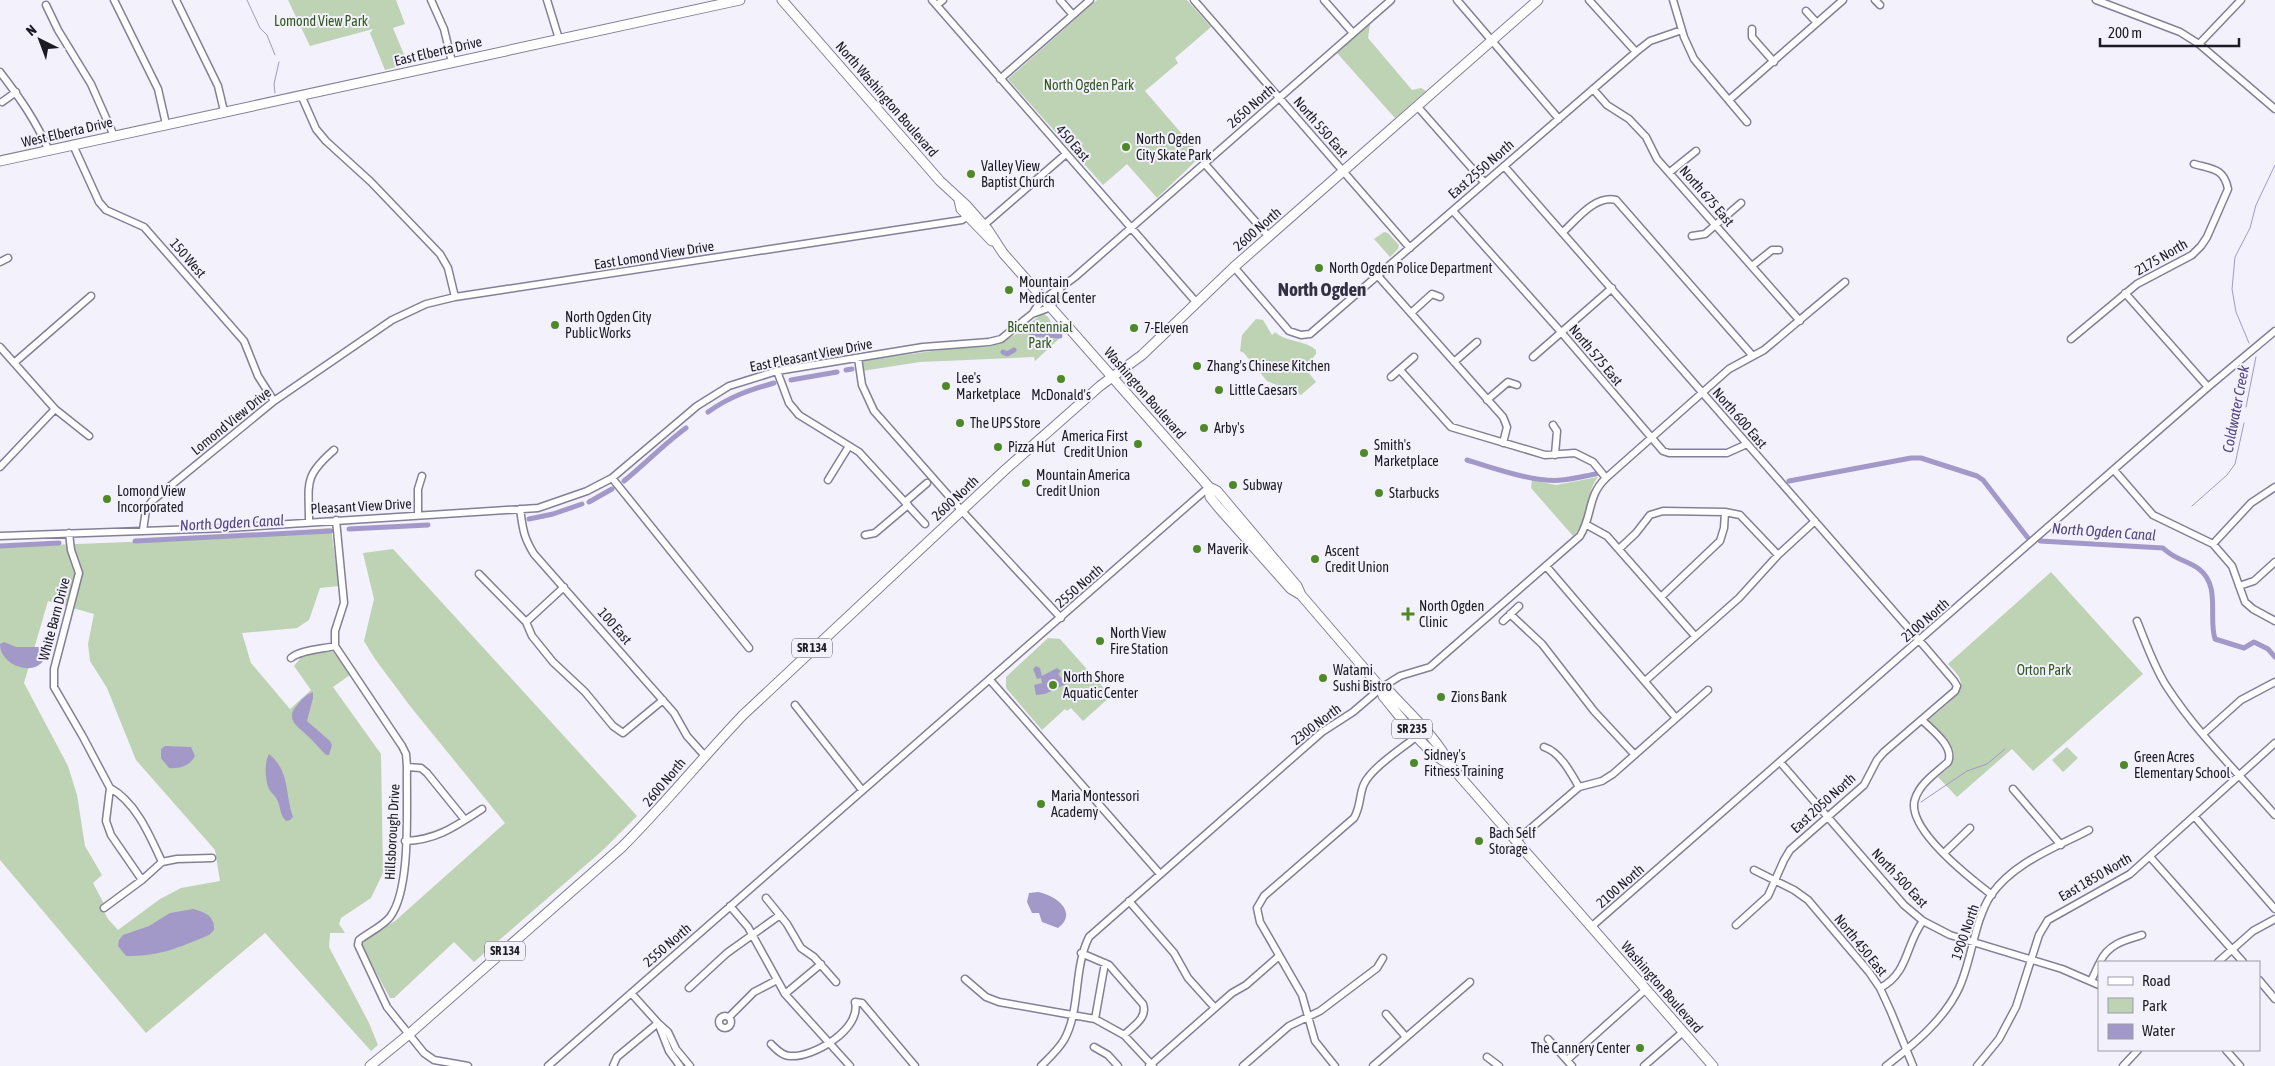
<svg xmlns="http://www.w3.org/2000/svg" width="2275" height="1066" font-family="'Asap Condensed',sans-serif">
<rect width="100%" height="100%" fill="#f3f1fc"/>
<!-- green -->
<path fill="#bed2b4" fill-rule="evenodd" d="M 288,0 L 396,0 L 405,24 L 393,28 L 408,64 L 385,70 L 370,33 L 373,29 L 310,46 Z
M 1097,0 L 1187,0 L 1211,27 L 1175,58 L 1178,63 L 1145,91 L 1201,156 L 1157,198 L 1127,164 L 1103,185 L 1008,79 Z
M 1370,24 L 1368,38 L 1412,90 L 1421,88 L 1426,91 L 1395,118 L 1337,53 Z
M 1384,232 L 1388,233 L 1399,245 L 1398,249 L 1390,257 L 1374,239 Z
M 1043,313 L 1048,317 L 1061,337 L 1035,361 L 1034,357 L 920,362 L 862,371 L 861,361 L 954,348 L 989,347 L 1015,335 Z
M 1256,319 L 1263,320 L 1272,335 L 1275,332 C 1287,343 1303,339 1316,350 L 1316,354 L 1305,368 L 1316,382 L 1301,395 L 1267,381 L 1244,353 L 1240,351 L 1242,335 Z
M 1598,477 C 1584,495 1590,520 1573,536 L 1531,488 L 1532,480 L 1556,485 Z
M 331,528 L 339,586 L 320,588 L 309,620 L 297,628 L 242,633 L 251,663 L 290,709 L 311,690 L 294,666 L 303,655 L 321,653 L 332,650 L 350,675 L 333,687 L 381,754 L 383,873 L 371,898 L 341,918 L 339,924 L 345,933 L 330,933 L 329,947 L 369,1023 L 378,1045 L 371,1051 L 265,933 L 146,1033 L 0,860 L 0,547 L 154,541 ZM 48,601 L 94,614 L 88,644 L 90,661 L 107,688 L 136,760 L 215,850 L 220,881 L 181,888 L 160,899 L 118,930 L 108,919 L 101,906 L 104,904 L 93,883 L 102,875 L 85,846 L 77,795 L 68,766 L 24,683 Z
M 393,549 L 637,816 L 603,850 L 474,962 L 454,942 L 394,998 L 390,998 L 361,945 L 362,941 L 395,921 L 505,823 L 410,706 L 375,659 L 364,641 L 374,599 L 363,553 Z
M 2051,572 L 2143,674 L 2033,771 L 2012,749 L 1957,797 L 1938,777 C 1969,751 1948,744 1927,721 C 1935,714 1962,695 1961,684 C 1961,676 1953,670 1948,664 Z
M 1048,638 L 1060,639 L 1111,696 L 1083,721 L 1071,708 L 1067,711 L 1065,709 L 1042,730 L 1006,688 L 1006,677 Z
M 2067,747 L 2078,758 L 2063,772 L 2052,760 Z"/>
<!-- water -->
<path fill="#a299c9" d="M 4,642 L 16,647 L 41,647 L 46,655 C 39,679 0,667 0,644 Z
M 1036,666 L 1040,668 L 1042,676 L 1057,668 L 1061,671 L 1058,674 L 1066,684 L 1045,694 L 1036,695 L 1034,685 L 1042,683 L 1041,678 L 1037,679 L 1033,669 Z
M 313,692 L 313,698 L 307,721 L 330,741 L 332,745 L 329,755 L 326,755 C 320,749 315,743 310,738 C 299,727 283,720 298,704 C 303,698 306,695 313,692 Z
M 165,746 L 191,747 L 195,756 C 190,766 179,769 169,768 L 161,758 L 161,749 Z
M 269,754 C 290,771 285,794 293,817 L 290,820 L 286,821 C 280,815 281,809 278,802 C 277,797 272,794 269,789 C 265,780 264,763 269,754 Z
M 1038,892 C 1055,895 1079,912 1058,928 L 1042,922 L 1039,913 L 1032,913 L 1027,902 L 1029,893 Z
M 193,909 C 205,912 215,916 214,930 L 209,935 C 177,948 162,956 126,956 L 118,946 L 119,940 L 123,935 L 149,926 L 170,913 Z"/>
<g fill="none" stroke-linecap="round" stroke-linejoin="round">
<!-- stream -->
<path stroke="#a299c9" stroke-width="1" d="M 247,0 L 260,28 L 267,35 L 275,55
M 275,93 L 274,84 L 279,62
M 2249,343 L 2236,312 L 2232,289 L 2235,257 L 2250,228 L 2256,205 L 2275,165
M 2246,407 L 2256,357
M 2192,506 L 2227,475 L 2235,464 L 2244,423
M 1921,802 L 1967,771 L 1987,764 L 2005,749"/>
<!-- canal -->
<path stroke="#a299c9" stroke-width="5" d="M 1030,337 L 1036,334 L 1060,336
M 1003,352 L 1007,354 L 1014,350
M 846,370 L 852,369
M 791,380 L 837,372
M 708,412 C 729,397 749,390 774,383
M 1467,460 C 1492,468 1536,483 1562,480 C 1573,479 1585,476 1596,474
M 624,481 C 645,464 664,444 686,428
M 1789,481 L 1911,458 L 1921,458 L 1977,476 L 1983,480 L 2028,538
M 589,502 L 612,489
M 529,519 L 553,514 L 582,504
M 349,529 L 428,525
M 135,541 L 331,531
M 2040,541 L 2163,548 C 2175,560 2187,560 2199,569 C 2221,586 2208,617 2215,639 L 2244,648 L 2254,642 L 2268,649 L 2275,657
M 0,546 L 59,543"/>
<!-- minor casing -->
<g stroke="#837f97" stroke-width="9">
<path id="minor" d="M 114,0 L 158,89 L 166,124
M 176,0 L 218,86 L 224,111
M 431,0 L 444,29 L 452,62
M 547,0 L 559,39
M 932,0 L 1196,302
M 1060,0 L 1073,15
M 1194,0 L 1410,248
M 1324,0 L 1353,33
M 1457,0 L 1559,119
M 1589,0 L 1636,52
M 1673,0 L 1684,37 L 1694,59 L 1747,122
M 1875,0 L 1880,5
M 2096,0 L 2180,32 L 2199,44 L 2275,109
M 46,5 L 58,30 L 91,84 L 114,136
M 937,5 L 943,0
M 1806,11 L 1817,23
M 1752,29 L 1752,37 L 1774,62
M 2199,44 L 2241,0
M 0,72 C 20,98 36,121 49,151
M 1000,79 L 1090,0
M 1593,89 L 1607,105 L 1629,119 L 1646,137 L 1657,159 L 1800,321
M 301,95 L 316,129 L 326,141 L 371,182 L 440,254 L 448,268 L 455,297
M 1729,100 L 1843,0
M 2,102 L 16,92
M 1417,106 L 1484,182
M 73,145 L 99,202 L 106,210 L 144,227 L 244,341 L 258,376 L 274,401
M 1204,163 L 1269,237
M 1504,166 L 1925,647 L 1954,681 L 1957,686 L 1955,691 L 1884,752 L 1877,760 L 1864,785 L 1790,850 L 1784,860 L 1768,896 L 1736,925
M 1670,172 L 1696,151
M 1453,211 L 1561,332 L 1663,451 L 1669,453 L 1727,453 L 1747,444
M 984,225 L 1066,154
M 1563,232 C 1577,219 1595,195 1616,200 L 1752,355
M 1692,236 L 1705,234 L 1741,203
M 0,262 L 8,258
M 1752,266 L 1772,250 L 1779,250
M 1234,267 L 1289,331 L 1301,335 L 1310,334 L 1636,52 L 1650,41 L 1682,30
M 1378,276 L 1503,417 L 1507,427 L 1503,443
M 2125,293 L 2208,387
M 1033,313 C 1042,296 1060,289 1075,277 L 1391,0
M 1411,313 L 1432,294 L 1440,297
M 2071,339 L 2137,284 L 2192,255 L 2201,246 L 2207,237 L 2228,189 C 2224,168 2212,169 2194,164
M 0,347 L 55,409 L 89,436
M 1533,357 L 1612,288
M 858,358 L 862,385 L 874,411 L 962,511 L 1061,618
M 1454,362 L 1477,342
M 14,363 L 91,296
M 1400,370 L 1451,427 L 1545,455 L 1575,453 L 1593,462 L 1606,478
M 777,371 L 789,403 L 799,415 L 859,452 L 925,524
M 1391,377 L 1414,357
M 1487,400 L 1508,382 L 1517,385
M 1553,425 L 1557,431 L 1555,455
M 0,467 L 55,409
M 2114,470 L 2153,515 L 2213,544 L 2232,566 L 2245,602 L 2253,609 L 2275,621
M 612,478 L 749,648
M 828,480 L 849,446
M 905,502 L 927,483
M 520,509 C 523,529 523,536 534,554 L 674,713 L 687,736 L 704,755
M 418,515 L 418,489 L 422,476
M 336,520 L 344,603 L 335,631 L 335,646 L 402,746 L 406,754 L 407,767 C 406,804 412,888 390,917 C 383,926 368,933 359,940 L 358,945 L 387,1007 L 424,1053 L 434,1060 L 468,1066
M 309,521 C 309,483 303,477 334,450
M 1587,525 L 1607,536 L 1695,636
M 143,530 L 146,510 L 152,501 L 274,401 L 392,320 L 426,304 L 455,297 L 962,220 L 968,216
M 69,533 L 71,550 L 79,573 L 54,669 L 54,687 L 83,737 L 110,788 L 106,821 L 111,835 L 142,880
M 865,535 L 875,533 L 908,505
M 0,536 L 227,528 L 538,508 L 587,491 L 612,478 L 697,406 L 729,386 L 777,371 L 923,347 L 989,342 L 1001,339 L 1032,314 L 1051,307 L 1060,290
M 2213,544 L 2251,503 L 2275,487
M 1619,549 L 1636,533 L 1650,515 L 1663,511 L 1725,512 L 1740,515 L 1778,555
M 1546,566 L 1676,718
M 479,574 L 526,622 L 532,636 L 553,662 L 585,692 L 613,726 L 623,733 L 663,700
M 2239,586 L 2254,581 L 2275,562
M 1661,597 L 1720,541 L 1724,528 L 1725,512
M 1510,614 L 1542,644 L 1594,711 L 1634,754
M 1503,621 L 1519,606
M 2137,621 C 2146,643 2154,667 2167,687 C 2197,733 2238,773 2275,815
M 526,622 L 564,587
M 291,658 C 300,650 323,649 335,646
M 990,680 L 1160,874
M 1645,681 L 1739,598 L 1778,555 L 1815,521
M 795,705 L 862,790
M 1922,720 C 1932,730 1955,747 1948,762 C 1936,773 1920,783 1915,799 C 1905,828 1971,879 1992,895
M 2203,734 L 2241,700 L 2275,682
M 1544,747 C 1560,752 1571,773 1579,787
M 1780,762 L 1904,905 L 1923,921 L 1950,935 L 2062,969 L 2099,985
M 407,767 L 421,768 L 427,773 L 465,820
M 110,788 C 136,802 150,836 162,862
M 2013,789 L 2061,845
M 2195,817 L 2275,909
M 405,841 C 437,840 456,826 482,809
M 1516,841 L 1579,787 L 1602,781 L 1613,774 L 1708,690
M 1944,853 L 1970,828
M 2151,858 L 2243,962
M 1754,870 L 1794,890 L 1808,900 L 1869,972 L 1880,988 L 1891,1012 L 1913,1066
M 766,898 L 787,924 L 801,948 L 814,957 L 836,982
M 1129,901 L 1174,953 L 1188,978 L 1215,1008
M 730,906 L 748,927 L 785,994 L 850,1066
M 104,908 L 142,880 L 162,862 L 177,859 L 212,858
M 1591,927 L 2208,387 L 2275,331
M 1081,953 L 1109,965 L 1143,1004 C 1148,1018 1133,1026 1124,1035
M 2100,962 C 2108,944 2125,940 2142,935
M 2218,962 L 2253,931 L 2275,919
M 965,979 L 986,997 L 999,1002 L 1095,1019 L 1124,1035 L 1153,1066
M 2259,980 L 2275,999
M 2091,981 L 2099,964
M 689,988 L 727,953 L 780,915
M 1880,988 C 1909,973 1905,945 1923,921
M 631,993 L 658,1023 L 668,1032 L 676,1049 L 690,1066
M 785,994 L 821,964
M 1386,1014 L 1406,1037
M719 1022a6 6 0 1 1 12 0a6 6 0 1 1-12 0Z
M 729,1017 L 754,992 L 777,980
M 1095,1019 L 1105,963
M 658,1023 L 669,1051 L 680,1066
M 1548,1039 L 1572,1066
M 771,1044 C 776,1049 782,1056 790,1056 C 813,1058 862,1029 855,1002 L 862,1003 L 915,1066
M 1094,1047 L 1108,1055 L 1118,1066
M 2226,1050 L 2240,1066
M 1487,1057 L 1499,1066
M 1567,1060 L 1645,990
M 548,1066 L 1209,487
M 613,1066 L 617,1057 L 658,1023
M 1041,1066 C 1049,1058 1058,1050 1064,1040 C 1081,1010 1073,969 1089,937 L 1322,732 L 1353,712 L 1381,688 L 1400,676 L 1430,667 L 1580,536 C 1593,515 1587,496 1606,478 L 1729,369 L 1764,350 L 1845,282
M 1149,1066 L 1232,993 L 1246,985 L 1279,956
M 1243,1066 L 1289,1026 L 1320,1011 L 1377,968 L 1383,958
M 1335,1066 L 1315,1041 L 1302,995 L 1260,922 L 1257,908 L 1264,896 L 1354,818 C 1361,806 1359,795 1364,784 C 1372,767 1403,748 1417,736
M 1373,1066 L 1470,982
M 1644,1066 L 1683,1032
M 1886,1066 C 1913,1045 1944,1020 1959,988 C 1972,960 1974,921 1991,895 C 2014,862 2055,848 2089,830
M 1977,1066 L 1999,1039 L 2016,1007 L 2039,935 L 2048,920 L 2130,874 L 2275,743
M 2123,1066 L 2138,1050"/>
</g>
<!-- major casing -->
<g stroke="#837f97" stroke-width="11">
<path id="major" d="M 782,0 L 940,181 L 966,205 L 988,230 L 1003,253 L 1209,487 L 1217,491 L 1297,586 L 1301,595 L 1381,688 L 1383,696 C 1399,715 1428,755 1449,764
M 0,161 L 740,0
M 959,200 L 961,209 L 992,241
M 1209,487 L 1210,497 L 1219,508 L 1291,589 L 1301,595
M 1381,688 L 1389,691 C 1406,710 1440,741 1449,764 L 1713,1066
M 370,1066 L 408,1035 L 622,847 C 664,805 702,758 743,715 L 1006,469 L 1100,386 L 1142,355 L 1234,267 L 1538,0"/>
</g>
<!-- minor -->
<use href="#minor" stroke="#fff" stroke-width="6"/>
<!-- major -->
<use href="#major" stroke="#fff" stroke-width="9"/>
</g>
<!-- markers -->
<g fill="#4d8926" stroke="#f3f1fc" stroke-width="2">
<circle cx="1126" cy="147" r="5"/>
<circle cx="971" cy="174" r="5"/>
<circle cx="1319" cy="268" r="5"/>
<circle cx="1009" cy="290" r="5"/>
<circle cx="555" cy="325" r="5"/>
<circle cx="1134" cy="328" r="5"/>
<circle cx="1197" cy="366" r="5"/>
<circle cx="1061" cy="379" r="5"/>
<circle cx="946" cy="386" r="5"/>
<circle cx="1219" cy="390" r="5"/>
<circle cx="960" cy="423" r="5"/>
<circle cx="1204" cy="428" r="5"/>
<circle cx="1138" cy="444" r="5"/>
<circle cx="998" cy="447" r="5"/>
<circle cx="1364" cy="453" r="5"/>
<circle cx="1026" cy="483" r="5"/>
<circle cx="1233" cy="485" r="5"/>
<circle cx="1379" cy="493" r="5"/>
<circle cx="107" cy="499" r="5"/>
<circle cx="1197" cy="549" r="5"/>
<circle cx="1315" cy="559" r="5"/>
<path d="M1405.5 606.5h5v5h5v5h-5v5h-5v-5h-5v-5h5z"/>
<circle cx="1100" cy="641" r="5"/>
<circle cx="1323" cy="678" r="5"/>
<circle cx="1053" cy="685" r="5"/>
<circle cx="1441" cy="697" r="5"/>
<circle cx="1414" cy="763" r="5"/>
<circle cx="2124" cy="765" r="5"/>
<circle cx="1041" cy="804" r="5"/>
<circle cx="1479" cy="841" r="5"/>
<circle cx="1640" cy="1048" r="5"/>
</g>
<g text-anchor="middle" stroke-width="4" stroke-linejoin="round" paint-order="stroke">
<!-- shield labels -->
<g fill="#f3f1fc" stroke="#5c5b65" stroke-width="1">
<rect x="792" y="638.5" width="40" height="19" rx="4"/>
<rect x="1392" y="719.5" width="40" height="19" rx="4"/>
<rect x="485" y="941.5" width="40" height="19" rx="4"/>
</g>
<g font-size="12" font-weight="bold" fill="#1c1b24">
<text x="812" y="652">SR 134</text>
<text x="1412" y="733">SR 235</text>
<text x="505" y="955">SR 134</text>
</g>
<!-- park labels -->
<g font-size="14" fill="#32581b" stroke="#f3f1fc">
<text x="321" y="26">Lomond View Park</text>
<text x="1089" y="90">North Ogden Park</text>
<text x="1040" y="332">Bicentennial<tspan x="1040" dy="16">Park</tspan></text>
<text x="2044" y="675">Orton Park</text>
</g>
<!-- street labels -->
<g font-size="14" fill="#1c1b24" stroke="#f3f1fc">
<text transform="translate(438 51) rotate(-13)" y="5">East Elberta Drive</text>
<text transform="translate(887 99) rotate(49)" y="5">North Washington Boulevard</text>
<text transform="translate(1251 106) rotate(-41)" y="5">2650 North</text>
<text transform="translate(1321 127) rotate(49)" y="5">North 550 East</text>
<text transform="translate(67 132) rotate(-13)" y="5">West Elberta Drive</text>
<text transform="translate(1073 143) rotate(49)" y="5">450 East</text>
<text transform="translate(1481 169) rotate(-41)" y="5">East 2550 North</text>
<text transform="translate(1707 196) rotate(49)" y="5">North 675 East</text>
<text transform="translate(1257 229) rotate(-41)" y="5">2600 North</text>
<text transform="translate(654 255) rotate(-9)" y="5">East Lomond View Drive</text>
<text transform="translate(2161 257) rotate(-30)" y="5">2175 North</text>
<text transform="translate(188 258) rotate(49)" y="5">150 West</text>
<text transform="translate(811 355) rotate(-11)" y="5">East Pleasant View Drive</text>
<text transform="translate(1596 355) rotate(50)" y="5">North 575 East</text>
<text transform="translate(1145 393) rotate(49)" y="5">Washington Boulevard</text>
<text transform="translate(1740 418) rotate(49)" y="5">North 600 East</text>
<text transform="translate(231 421) rotate(-39)" y="5">Lomond View Drive</text>
<text transform="translate(955 498) rotate(-43)" y="5">2600 North</text>
<text transform="translate(361 506) rotate(-3)" y="5">Pleasant View Drive</text>
<text transform="translate(1079 586) rotate(-41)" y="5">2550 North</text>
<text transform="translate(54 619) rotate(-75)" y="5">White Barn Drive</text>
<text transform="translate(1925 620) rotate(-41)" y="5">2100 North</text>
<text transform="translate(615 626) rotate(49)" y="5">100 East</text>
<text transform="translate(1316 724) rotate(-37)" y="5">2300 North</text>
<text transform="translate(664 782) rotate(-50)" y="5">2600 North</text>
<text transform="translate(1823 803) rotate(-42)" y="5">East 2050 North</text>
<text transform="translate(392 832) rotate(-87)" y="5">Hillsborough Drive</text>
<text transform="translate(2095 877) rotate(-30)" y="5">East 1850 North</text>
<text transform="translate(1900 878) rotate(47)" y="5">North 500 East</text>
<text transform="translate(1620 886) rotate(-41)" y="5">2100 North</text>
<text transform="translate(1965 932) rotate(-71)" y="5">1900 North</text>
<text transform="translate(667 945) rotate(-41)" y="5">2550 North</text>
<text transform="translate(1861 945) rotate(51)" y="5">North 450 East</text>
<text transform="translate(1662 987) rotate(49)" y="5">Washington Boulevard</text>
</g>
<!-- poi labels -->
<g font-size="14" fill="#1c1b24" stroke="#f3f1fc" text-anchor="start">
<text x="1136" y="144">North Ogden<tspan x="1136" dy="16">City Skate Park</tspan></text>
<text x="981" y="171">Valley View<tspan x="981" dy="16">Baptist Church</tspan></text>
<text x="1329" y="273">North Ogden Police Department</text>
<text x="1019" y="287">Mountain<tspan x="1019" dy="16">Medical Center</tspan></text>
<text x="565" y="322">North Ogden City<tspan x="565" dy="16">Public Works</tspan></text>
<text x="1144" y="333">7-Eleven</text>
<text x="1207" y="371">Zhang's Chinese Kitchen</text>
<text x="956" y="383">Lee's<tspan x="956" dy="16">Marketplace</tspan></text>
<text x="1229" y="395">Little Caesars</text>
<text x="1061" y="400" text-anchor="middle">McDonald's</text>
<text x="970" y="428">The UPS Store</text>
<text x="1214" y="433">Arby's</text>
<text x="1128" y="441" text-anchor="end">America First<tspan x="1128" dy="16">Credit Union</tspan></text>
<text x="1374" y="450">Smith's<tspan x="1374" dy="16">Marketplace</tspan></text>
<text x="1008" y="452">Pizza Hut</text>
<text x="1036" y="480">Mountain America<tspan x="1036" dy="16">Credit Union</tspan></text>
<text x="1243" y="490">Subway</text>
<text x="117" y="496">Lomond View<tspan x="117" dy="16">Incorporated</tspan></text>
<text x="1389" y="498">Starbucks</text>
<text x="1207" y="554">Maverik</text>
<text x="1325" y="556">Ascent<tspan x="1325" dy="16">Credit Union</tspan></text>
<text x="1419" y="611">North Ogden<tspan x="1419" dy="16">Clinic</tspan></text>
<text x="1110" y="638">North View<tspan x="1110" dy="16">Fire Station</tspan></text>
<text x="1333" y="675">Watami<tspan x="1333" dy="16">Sushi Bistro</tspan></text>
<text x="1063" y="682">North Shore<tspan x="1063" dy="16">Aquatic Center</tspan></text>
<text x="1451" y="702">Zions Bank</text>
<text x="1424" y="760">Sidney's<tspan x="1424" dy="16">Fitness Training</tspan></text>
<text x="2134" y="762">Green Acres<tspan x="2134" dy="16">Elementary School</tspan></text>
<text x="1051" y="801">Maria Montessori<tspan x="1051" dy="16">Academy</tspan></text>
<text x="1489" y="838">Bach Self<tspan x="1489" dy="16">Storage</tspan></text>
<text x="1630" y="1053" text-anchor="end">The Cannery Center</text>
</g>
<!-- water labels -->
<g font-size="15" font-style="italic" fill="#534482" stroke="#f3f1fc">
<text transform="translate(2236 409) rotate(-79)" y="5">Coldwater Creek</text>
<text transform="translate(232 523) rotate(-3)" y="5">North Ogden Canal</text>
<text transform="translate(2104 532) rotate(4)" y="5">North Ogden Canal</text>
</g>
<!-- district labels -->
<g font-size="19" font-weight="bold" fill="#333044" stroke="#f3f1fc">
<text x="1322" y="296">North Ogden</text>
</g>
</g>
<!-- legend -->
<rect x="2098" y="961" width="162" height="90" fill="#f3f1fc" stroke="#9d9ba6"/>
<rect x="2108" y="977" width="25" height="8" fill="#ffffff" stroke="#9d9ba6"/>
<text x="2142" y="986" font-size="15" fill="#1c1b24">Road</text>
<rect x="2108" y="998" width="25" height="15" fill="#bed2b4" stroke="#9d9ba6"/>
<text x="2142" y="1011" font-size="15" fill="#1c1b24">Park</text>
<rect x="2108" y="1024" width="25" height="15" fill="#a299c9" stroke="#9d9ba6"/>
<text x="2142" y="1036" font-size="15" fill="#1c1b24">Water</text>
<!-- north arrow -->
<g transform="translate(40 40) rotate(318)" stroke="#f3f1fc" stroke-width="4" paint-order="stroke">
<path d="M0-4L9 19L0 12L-9 19Z" fill="#1c1b24"/>
<text y="-8" font-size="14" font-weight="bold" text-anchor="middle" fill="#1c1b24">N</text>
</g>
<!-- scale -->
<path d="M2100 38v8h139v-8" fill="none" stroke="#1c1b24" stroke-width="2.5"/>
<text x="2108" y="38" font-size="15" fill="#1c1b24" stroke="#f3f1fc" stroke-width="4" paint-order="stroke">200 m</text>
</svg>
